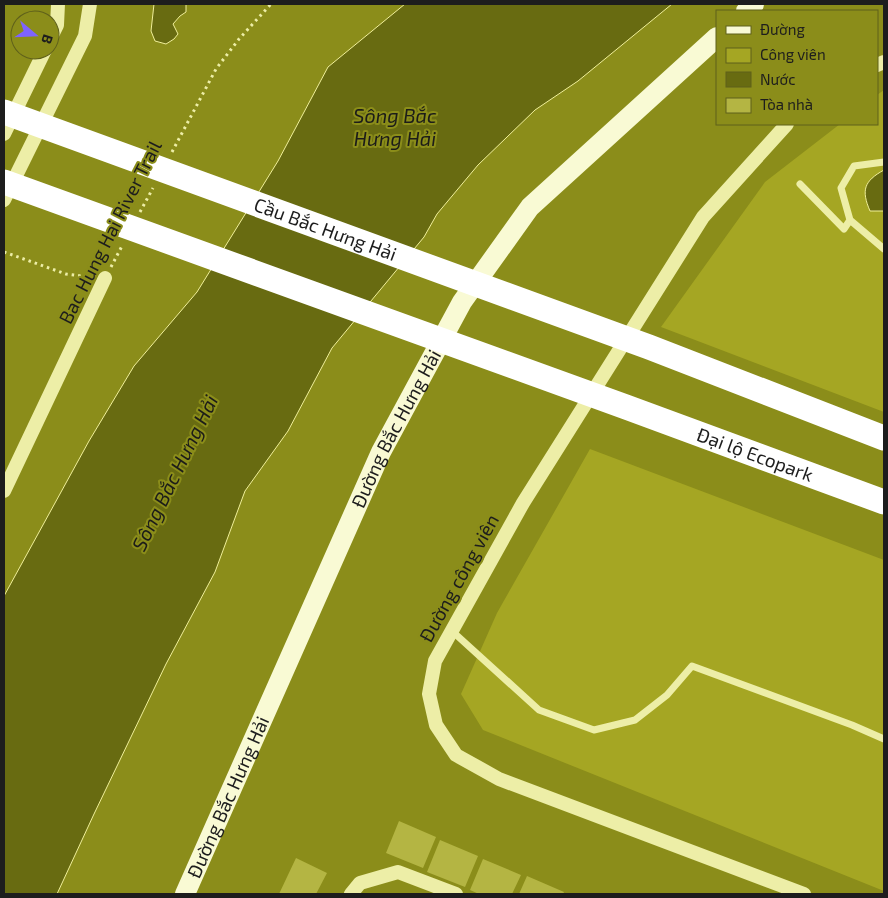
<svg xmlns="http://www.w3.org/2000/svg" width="888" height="898" font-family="'Exo 2',sans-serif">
<rect width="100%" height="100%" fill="#8b8d1a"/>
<!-- green -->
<path fill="#a5a623" d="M 884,90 L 884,412 L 661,327 L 765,182 L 840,124 L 877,124 L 877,95 Z
M 590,449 L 884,560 L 884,891 L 483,730 L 461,694 L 497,613 Z"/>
<!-- water -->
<path fill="#686b11" stroke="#f0ef9a" d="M 154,4 L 186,4 L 186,12 L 180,16 L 173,24 L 178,34 L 174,39 L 166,44 L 155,41 L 151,31 Z
M 405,4 L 672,4 L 578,81 L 535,110 L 478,165 L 437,214 L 424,237 L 332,348 L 288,431 L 245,491 L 215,572 L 166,664 L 94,814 L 57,894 L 4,894 L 4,596 L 89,441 L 134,366 L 197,292 L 278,161 L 328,67 Z
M 884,170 L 884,211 L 870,211 C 861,190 864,181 884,170 Z"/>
<!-- building -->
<path fill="#b4b543" d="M 399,821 L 436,837 L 423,868 L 386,853 Z
M 440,840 L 478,856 L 465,887 L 427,872 Z
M 296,858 L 327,873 L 316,894 L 279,894 Z
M 483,859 L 521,875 L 512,894 L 479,894 L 470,890 Z
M 527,876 L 564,892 L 563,894 L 519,894 Z"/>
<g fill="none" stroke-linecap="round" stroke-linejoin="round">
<!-- path -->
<path stroke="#edeea7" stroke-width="3" stroke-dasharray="2.5 4" stroke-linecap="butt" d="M 172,152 L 216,69 L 239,39 L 271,4
M 140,212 L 153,188
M 4,252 L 66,274 L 89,277
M 111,267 L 122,246"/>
<!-- lane -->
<path stroke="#edeea7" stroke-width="7" d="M 800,184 L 844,229 L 850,220 L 841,188 L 854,166 L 884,162
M 850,220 L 884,249
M 452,631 L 539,710 L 594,730 L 635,720 L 667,695 L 692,666 L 852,725 L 884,739"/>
<!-- street -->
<path stroke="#edeea7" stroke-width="14" d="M 50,39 L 57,25 L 58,4
M 877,65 L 884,62
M 787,124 L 703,217 L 523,503 L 435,661 L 429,694 L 436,725 L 456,755 L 499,779 L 804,894
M 4,134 L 45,50
M 4,200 L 85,36 L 90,4
M 4,491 L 105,278
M 351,894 L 360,883 L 398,872 L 456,894"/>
<!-- secondary -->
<g stroke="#f9fad4" stroke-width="20">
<path d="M 746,11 L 754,4"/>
<path id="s1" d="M 185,894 L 381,452 L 462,302 L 530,207 L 717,37"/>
</g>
<!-- highway -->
<g stroke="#fff" stroke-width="25">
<path id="s2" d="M 4,112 L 649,347 L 884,438"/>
<path id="s3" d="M 4,182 L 626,407 L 884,502"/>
</g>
</g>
<g text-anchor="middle" stroke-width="4" stroke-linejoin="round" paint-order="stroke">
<!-- street labels -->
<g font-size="19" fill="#1d1d1d" stroke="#8b8d1a">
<text dy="7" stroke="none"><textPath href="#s2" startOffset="342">Cầu Bắc Hưng Hải</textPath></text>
<text transform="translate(110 232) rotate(-63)" y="7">Bac Hung Hai River Trail</text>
<text dy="7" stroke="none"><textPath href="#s1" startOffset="511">Đường Bắc Hưng Hải</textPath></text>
<text dy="7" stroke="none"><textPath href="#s3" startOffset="799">Đại lộ Ecopark</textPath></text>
<text transform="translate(459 578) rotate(-61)" y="7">Đường công viên</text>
<text dy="7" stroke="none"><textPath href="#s1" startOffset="106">Đường Bắc Hưng Hải</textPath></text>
</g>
<!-- water labels -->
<g font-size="20" font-style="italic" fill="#1c1c19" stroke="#8b8d1a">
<text x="395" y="123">Sông Bắc<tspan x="395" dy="23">Hưng Hải</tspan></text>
<text transform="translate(175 473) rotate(-64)" y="7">Sông Bắc Hưng Hải</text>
</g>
</g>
<!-- border -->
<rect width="888" height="898" fill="none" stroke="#1d1d1d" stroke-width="10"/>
<!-- legend -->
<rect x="716" y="10" width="162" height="115" fill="#8b8d1a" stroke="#5f601b"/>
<rect x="726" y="26" width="25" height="8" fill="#f9fad4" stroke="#5f601b"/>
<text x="760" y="35" font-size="15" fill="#1d1d1d">Đường</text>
<rect x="726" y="48" width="25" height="15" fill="#a5a623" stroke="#5f601b"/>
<text x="760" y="60" font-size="15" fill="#1d1d1d">Công viên</text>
<rect x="726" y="72" width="25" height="15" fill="#686b11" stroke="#5f601b"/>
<text x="760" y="85" font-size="15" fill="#1d1d1d">Nước</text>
<rect x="726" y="98" width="25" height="15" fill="#b4b543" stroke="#5f601b"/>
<text x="760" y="110" font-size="15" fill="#1d1d1d">Tòa nhà</text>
<!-- north arrow -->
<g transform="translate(35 35) rotate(109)"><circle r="24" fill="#8b8d1a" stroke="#5f601b"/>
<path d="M0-4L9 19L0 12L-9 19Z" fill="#7e63ff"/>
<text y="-8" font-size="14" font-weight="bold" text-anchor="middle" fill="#1d1d1d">B</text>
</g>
</svg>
